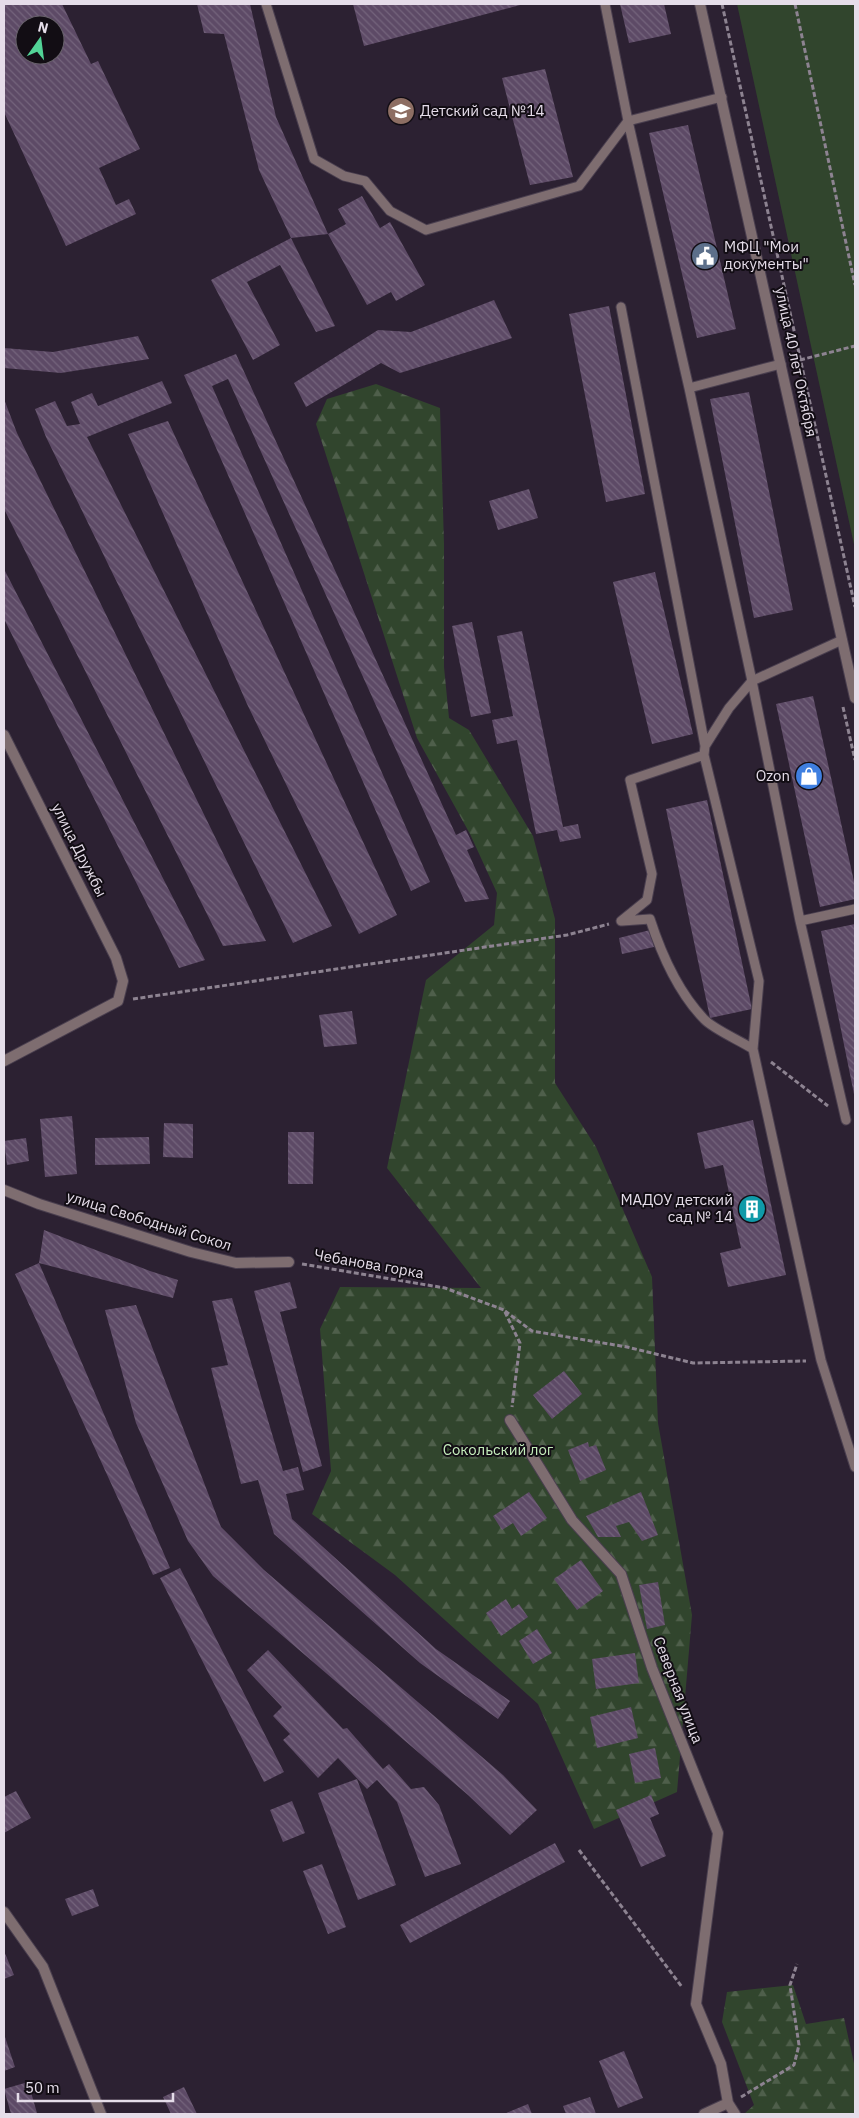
<svg xmlns="http://www.w3.org/2000/svg" width="859" height="2118" font-family="'IBM Plex Sans',sans-serif">
<defs>
<pattern id="forest-firs" width="22" height="20" patternUnits="userSpaceOnUse" patternTransform="scale(1.25)"><rect width="22" height="20" fill="#31452d"/><path d="M5 1l3.5 6h-7zM16 11l3.5 6h-7z" fill="#4f5f4b"/></pattern>
<pattern id="building-back-hatch" width="6" height="6" patternUnits="userSpaceOnUse" patternTransform="scale(1.25)"><rect width="6" height="6" fill="#5d4a66"/><path d="M-1 5l2 2M0 0l6 6M5-1l2 2" fill="none" stroke="#74647c"/></pattern>
</defs>
<rect width="100%" height="100%" fill="#2c2132"/>
<!-- forest -->
<path fill="url(#forest-firs)" d="M 376,384 L 440,408 L 444,544 L 444,667 L 449,718 L 469,730 L 533,836 L 555,919 L 555,1083 L 596,1147 L 652,1277 L 658,1423 L 692,1615 L 677,1792 L 594,1829 L 538,1704 L 395,1575 L 312,1514 L 331,1471 L 320,1329 L 340,1287 L 481,1288 L 387,1168 L 426,980 L 494,925 L 497,893 L 470,834 L 417,738 L 316,424 L 327,399 Z
M 793,1985 L 806,2024 L 844,2018 L 855,2068 L 855,2114 L 744,2114 L 754,2105 L 722,2022 L 727,1992 Z"/>
<!-- park -->
<path fill="#31452d" d="M 737,4 L 855,4 L 855,549 Z"/>
<!-- building -->
<path fill="url(#building-back-hatch)" fill-rule="evenodd" d="M 4,4 L 62,4 L 91,64 L 98,61 L 140,149 L 99,168 L 116,205 L 129,199 L 136,214 L 66,246 L 4,112 ZM 25,25 L 55,25 L 55,55 L 25,55 Z
M 197,4 L 250,4 L 276,117 L 328,234 L 291,238 L 335,326 L 316,332 L 280,265 L 247,282 L 280,345 L 253,360 L 211,280 L 291,238 L 259,170 L 224,34 L 204,33 Z
M 353,4 L 524,4 L 364,46 Z
M 620,4 L 664,4 L 671,34 L 629,43 Z
M 545,69 L 573,177 L 530,185 L 502,78 Z
M 688,125 L 736,329 L 697,338 L 649,133 Z
M 362,196 L 380,228 L 390,222 L 425,285 L 396,301 L 391,292 L 367,305 L 328,234 L 346,224 L 338,209 Z
M 494,300 L 512,338 L 400,373 L 381,363 L 306,407 L 294,383 L 378,330 L 411,332 Z
M 609,306 L 645,494 L 606,502 L 569,314 Z
M 138,336 L 149,359 L 61,373 L 4,368 L 4,348 L 53,352 Z
M 236,354 L 456,835 L 466,830 L 474,847 L 467,850 L 489,899 L 465,902 L 228,379 L 212,386 L 430,882 L 411,891 L 184,375 Z
M 162,381 L 172,403 L 87,437 L 332,926 L 293,943 L 46,437 L 35,409 L 55,401 L 67,426 L 80,424 L 71,402 L 92,393 L 98,406 Z
M 749,392 L 793,610 L 754,618 L 710,399 Z
M 4,399 L 17,433 L 266,941 L 223,946 L 4,509 Z
M 168,421 L 397,915 L 359,934 L 247,704 L 128,434 Z
M 529,489 L 538,518 L 498,530 L 489,501 Z
M 4,569 L 205,960 L 179,968 L 4,619 Z
M 655,572 L 693,734 L 652,744 L 613,582 Z
M 472,622 L 491,713 L 471,717 L 452,626 Z
M 522,631 L 563,827 L 578,824 L 581,838 L 560,842 L 557,830 L 536,834 L 517,740 L 497,744 L 492,720 L 513,716 L 497,636 Z
M 813,696 L 855,886 L 855,899 L 820,907 L 776,704 Z
M 707,800 L 752,1009 L 710,1018 L 666,809 Z
M 855,924 L 855,1094 L 854,1094 L 821,931 Z
M 650,930 L 654,947 L 622,954 L 619,938 Z
M 352,1011 L 357,1044 L 324,1047 L 319,1015 Z
M 72,1116 L 77,1174 L 45,1177 L 40,1119 Z
M 753,1120 L 786,1275 L 728,1287 L 720,1253 L 741,1248 L 723,1165 L 705,1169 L 697,1133 Z
M 164,1123 L 193,1124 L 193,1158 L 163,1157 Z
M 288,1132 L 314,1132 L 313,1184 L 288,1184 Z
M 149,1137 L 150,1164 L 95,1165 L 95,1138 Z
M 26,1138 L 29,1161 L 7,1165 L 4,1141 Z
M 44,1230 L 150,1271 L 178,1280 L 173,1298 L 39,1263 L 170,1568 L 153,1575 L 15,1274 L 39,1263 Z
M 290,1282 L 297,1308 L 280,1312 L 322,1466 L 303,1472 L 254,1291 Z
M 232,1298 L 283,1471 L 298,1467 L 304,1490 L 286,1494 L 292,1519 L 436,1649 L 510,1701 L 498,1719 L 420,1663 L 274,1534 L 258,1480 L 241,1484 L 211,1368 L 228,1365 L 212,1301 Z
M 136,1305 L 221,1527 L 264,1570 L 503,1775 L 537,1810 L 510,1835 L 468,1795 L 213,1576 L 188,1541 L 136,1423 L 105,1310 Z
M 564,1371 L 582,1394 L 552,1419 L 533,1395 Z
M 588,1442 L 589,1447 L 596,1445 L 606,1470 L 580,1481 L 568,1450 Z
M 529,1492 L 547,1518 L 521,1536 L 513,1523 L 502,1530 L 493,1516 Z
M 641,1492 L 658,1535 L 642,1541 L 629,1522 L 616,1526 L 621,1537 L 598,1537 L 586,1516 Z
M 581,1560 L 603,1591 L 577,1610 L 554,1579 Z
M 180,1568 L 284,1772 L 264,1782 L 160,1578 Z
M 658,1582 L 665,1625 L 647,1629 L 639,1585 Z
M 506,1599 L 512,1609 L 519,1604 L 528,1617 L 501,1636 L 486,1613 Z
M 537,1629 L 552,1653 L 533,1664 L 519,1641 Z
M 268,1650 L 343,1729 L 347,1728 L 383,1769 L 389,1764 L 411,1789 L 424,1787 L 439,1805 L 461,1864 L 425,1877 L 397,1802 L 377,1780 L 367,1789 L 338,1758 L 318,1778 L 283,1740 L 290,1734 L 273,1716 L 282,1707 L 247,1670 Z
M 635,1653 L 639,1683 L 596,1689 L 592,1659 Z
M 631,1707 L 638,1738 L 597,1748 L 590,1717 Z
M 655,1748 L 661,1778 L 635,1783 L 629,1754 Z
M 357,1779 L 396,1885 L 358,1900 L 318,1793 Z
M 16,1791 L 31,1818 L 4,1833 L 4,1797 Z
M 651,1795 L 659,1814 L 650,1818 L 666,1856 L 641,1867 L 616,1810 Z
M 292,1801 L 305,1833 L 283,1842 L 270,1810 Z
M 555,1843 L 565,1862 L 410,1943 L 400,1925 Z
M 322,1864 L 346,1927 L 328,1934 L 303,1871 Z
M 93,1889 L 99,1906 L 72,1916 L 65,1899 Z
M 4,1951 L 14,1975 L 4,1979 Z
M 4,2034 L 15,2067 L 4,2071 Z
M 624,2051 L 643,2098 L 618,2108 L 599,2061 Z
M 28,2082 L 37,2113 L 11,2114 L 4,2089 Z
M 184,2087 L 197,2114 L 171,2114 L 163,2097 Z
M 590,2097 L 596,2114 L 566,2114 L 563,2106 Z
M 528,2104 L 532,2114 L 504,2114 Z"/>
<g fill="none" stroke-linecap="round" stroke-linejoin="round">
<!-- service casing -->
<g stroke="#4a3f4f" stroke-width="11">
<path id="service" d="M 266,4 L 314,159 L 344,176 L 365,181 L 390,211 L 426,230 L 579,186 L 628,121 L 722,97
M 605,4 L 628,121 L 689,388 L 752,681 L 800,921 L 846,1120
M 621,307 L 705,746
M 689,388 L 781,364
M 704,755 L 759,981 L 753,1049 L 821,1360 L 855,1467
M 621,921 L 647,900 L 652,874 L 630,780 L 704,755 L 705,746 L 729,708 L 752,681 L 842,640
M 622,921 L 650,919 C 661,953 679,993 704,1019 C 713,1029 741,1041 753,1049
M 800,921 L 855,909"/>
</g>
<!-- minor casing -->
<g stroke="#4a3f4f" stroke-width="12">
<path id="minor" d="M 4,735 L 116,958 L 123,981 L 118,1001 L 4,1061
M 4,1190 L 39,1204 L 191,1252 L 236,1263 L 289,1262
M 510,1420 L 572,1520 L 621,1574 L 652,1668 L 718,1833 L 696,2004 L 721,2064 L 728,2103 L 735,2114
M 4,1912 L 43,1967 L 101,2114
M 704,2114 L 728,2103"/>
</g>
<!-- tertiary casing -->
<g stroke="#4a3f4f" stroke-width="12">
<path id="tertiary" d="M 700,4 L 855,698"/>
</g>
<!-- path -->
<path stroke="#8d8391" stroke-width="3" stroke-dasharray="5 2.5" stroke-linecap="butt" d="M 722,4 L 855,607
M 795,4 L 855,285
M 800,360 L 855,346
M 843,707 L 855,760
M 133,999 L 567,935 L 609,924
M 771,1062 L 828,1106
M 302,1264 L 445,1288 L 504,1310 L 520,1343 L 512,1407
M 505,1311 L 532,1331 L 627,1347 L 693,1363 L 806,1361
M 579,1850 L 682,1987
M 741,2097 L 794,2065 L 799,2045 L 790,1985 L 797,1964"/>
<!-- service -->
<use href="#service" stroke="#7e6d70" stroke-width="9"/>
<!-- minor -->
<use href="#minor" stroke="#7e6d70" stroke-width="10"/>
<!-- tertiary -->
<use href="#tertiary" stroke="#7e6d70" stroke-width="10"/>
</g>
<!-- icons -->
<defs>
<g id="school-disc" transform="scale(1.4375)"><circle r="9.5" fill="#8d6e63" stroke="#120d14"/><path d="M0-5L7-2L0 1L-7-2ZM-4 1L0 2.5L4 1V4Q0 6-4 4Z" fill="#fff"/></g>
<g id="civic-disc" transform="scale(1.4375)"><circle r="9.5" fill="#5c6f8a" stroke="#120d14"/><path d="M-.6-6.5H3V-4.5H.6V-3L4-1V1h2V6H-6V1h2V-1L-.6-3ZM-1.2 2.5V6h2.4V2.5Z" fill="#fff"/></g>
<g id="shop-disc" transform="scale(1.4375)"><circle r="9.5" fill="#3f7fe0" stroke="#120d14"/><path d="M-5-2.5h2.3a2.7 3.5 0 0 1 5.4 0H5L5.5 6h-11ZM-1.5-2.5h3a1.5 2.3 0 0 0-3 0Z" fill="#fff"/></g>
<g id="building-disc" transform="scale(1.4375)"><circle r="9.5" fill="#0f9aa8" stroke="#120d14"/><path d="M-4-6H4V6H1V3H-1V6H-4ZM-2.5-4.3h1.7v1.8h-1.7ZM.8-4.3h1.7v1.8H.8ZM-2.5-1h1.7V.8h-1.7ZM.8-1h1.7V.8H.8Z" fill="#fff"/></g>
</defs>
<g fill-rule="evenodd">
<use href="#school-disc" x="401" y="111"/>
<use href="#civic-disc" x="705" y="256"/>
<use href="#shop-disc" x="809" y="776"/>
<use href="#building-disc" x="752" y="1209"/>
</g>
<g text-anchor="middle" stroke-width="4" stroke-linejoin="round" paint-order="stroke">
<!-- poi labels -->
<g font-size="15" fill="#e5dde9" stroke="#120d14" text-anchor="start">
<text x="420" y="116">Детский сад №14</text>
<text x="724" y="252">МФЦ "Мои<tspan x="724" dy="17">документы"</tspan></text>
<text x="790" y="781" text-anchor="end">Ozon</text>
<text x="733" y="1205" text-anchor="end">МАДОУ детский<tspan x="733" dy="17">сад № 14</tspan></text>
</g>
<!-- street labels -->
<g font-size="15" fill="#e5dde9" stroke="#120d14">
<text transform="translate(796 362) rotate(78)" y="5">улица 40 лет Октября</text>
<text transform="translate(79 850) rotate(63)" y="5">улица Дружбы</text>
<text transform="translate(149 1221) rotate(17)" y="5">улица Свободный Сокол</text>
<text transform="translate(369 1264) rotate(10)" y="5">Чебанова горка</text>
<text transform="translate(678 1690) rotate(69)" y="5">Северная улица</text>
</g>
<!-- park labels -->
<g font-size="15" fill="#c4edbb" stroke="#120d14">
<text x="498" y="1455">Сокольский лог</text>
</g>
</g>
<!-- border -->
<rect width="859" height="2118" fill="none" stroke="#e5dde9" stroke-width="10"/>
<!-- north arrow -->
<g transform="translate(40 40) rotate(14)"><circle r="24" fill="#120d14" stroke="#666069"/>
<path d="M0-4L9 19L0 12L-9 19Z" fill="#52d397"/>
<text y="-8" font-size="14" font-weight="bold" text-anchor="middle" fill="#e5dde9">N</text>
</g>
<!-- scale -->
<path d="M18 2093v8h155v-8" fill="none" stroke="#e5dde9" stroke-width="2.5"/>
<text x="25" y="2093" font-size="15" fill="#e5dde9" stroke="#120d14" stroke-width="4" paint-order="stroke">50 m</text>
</svg>
